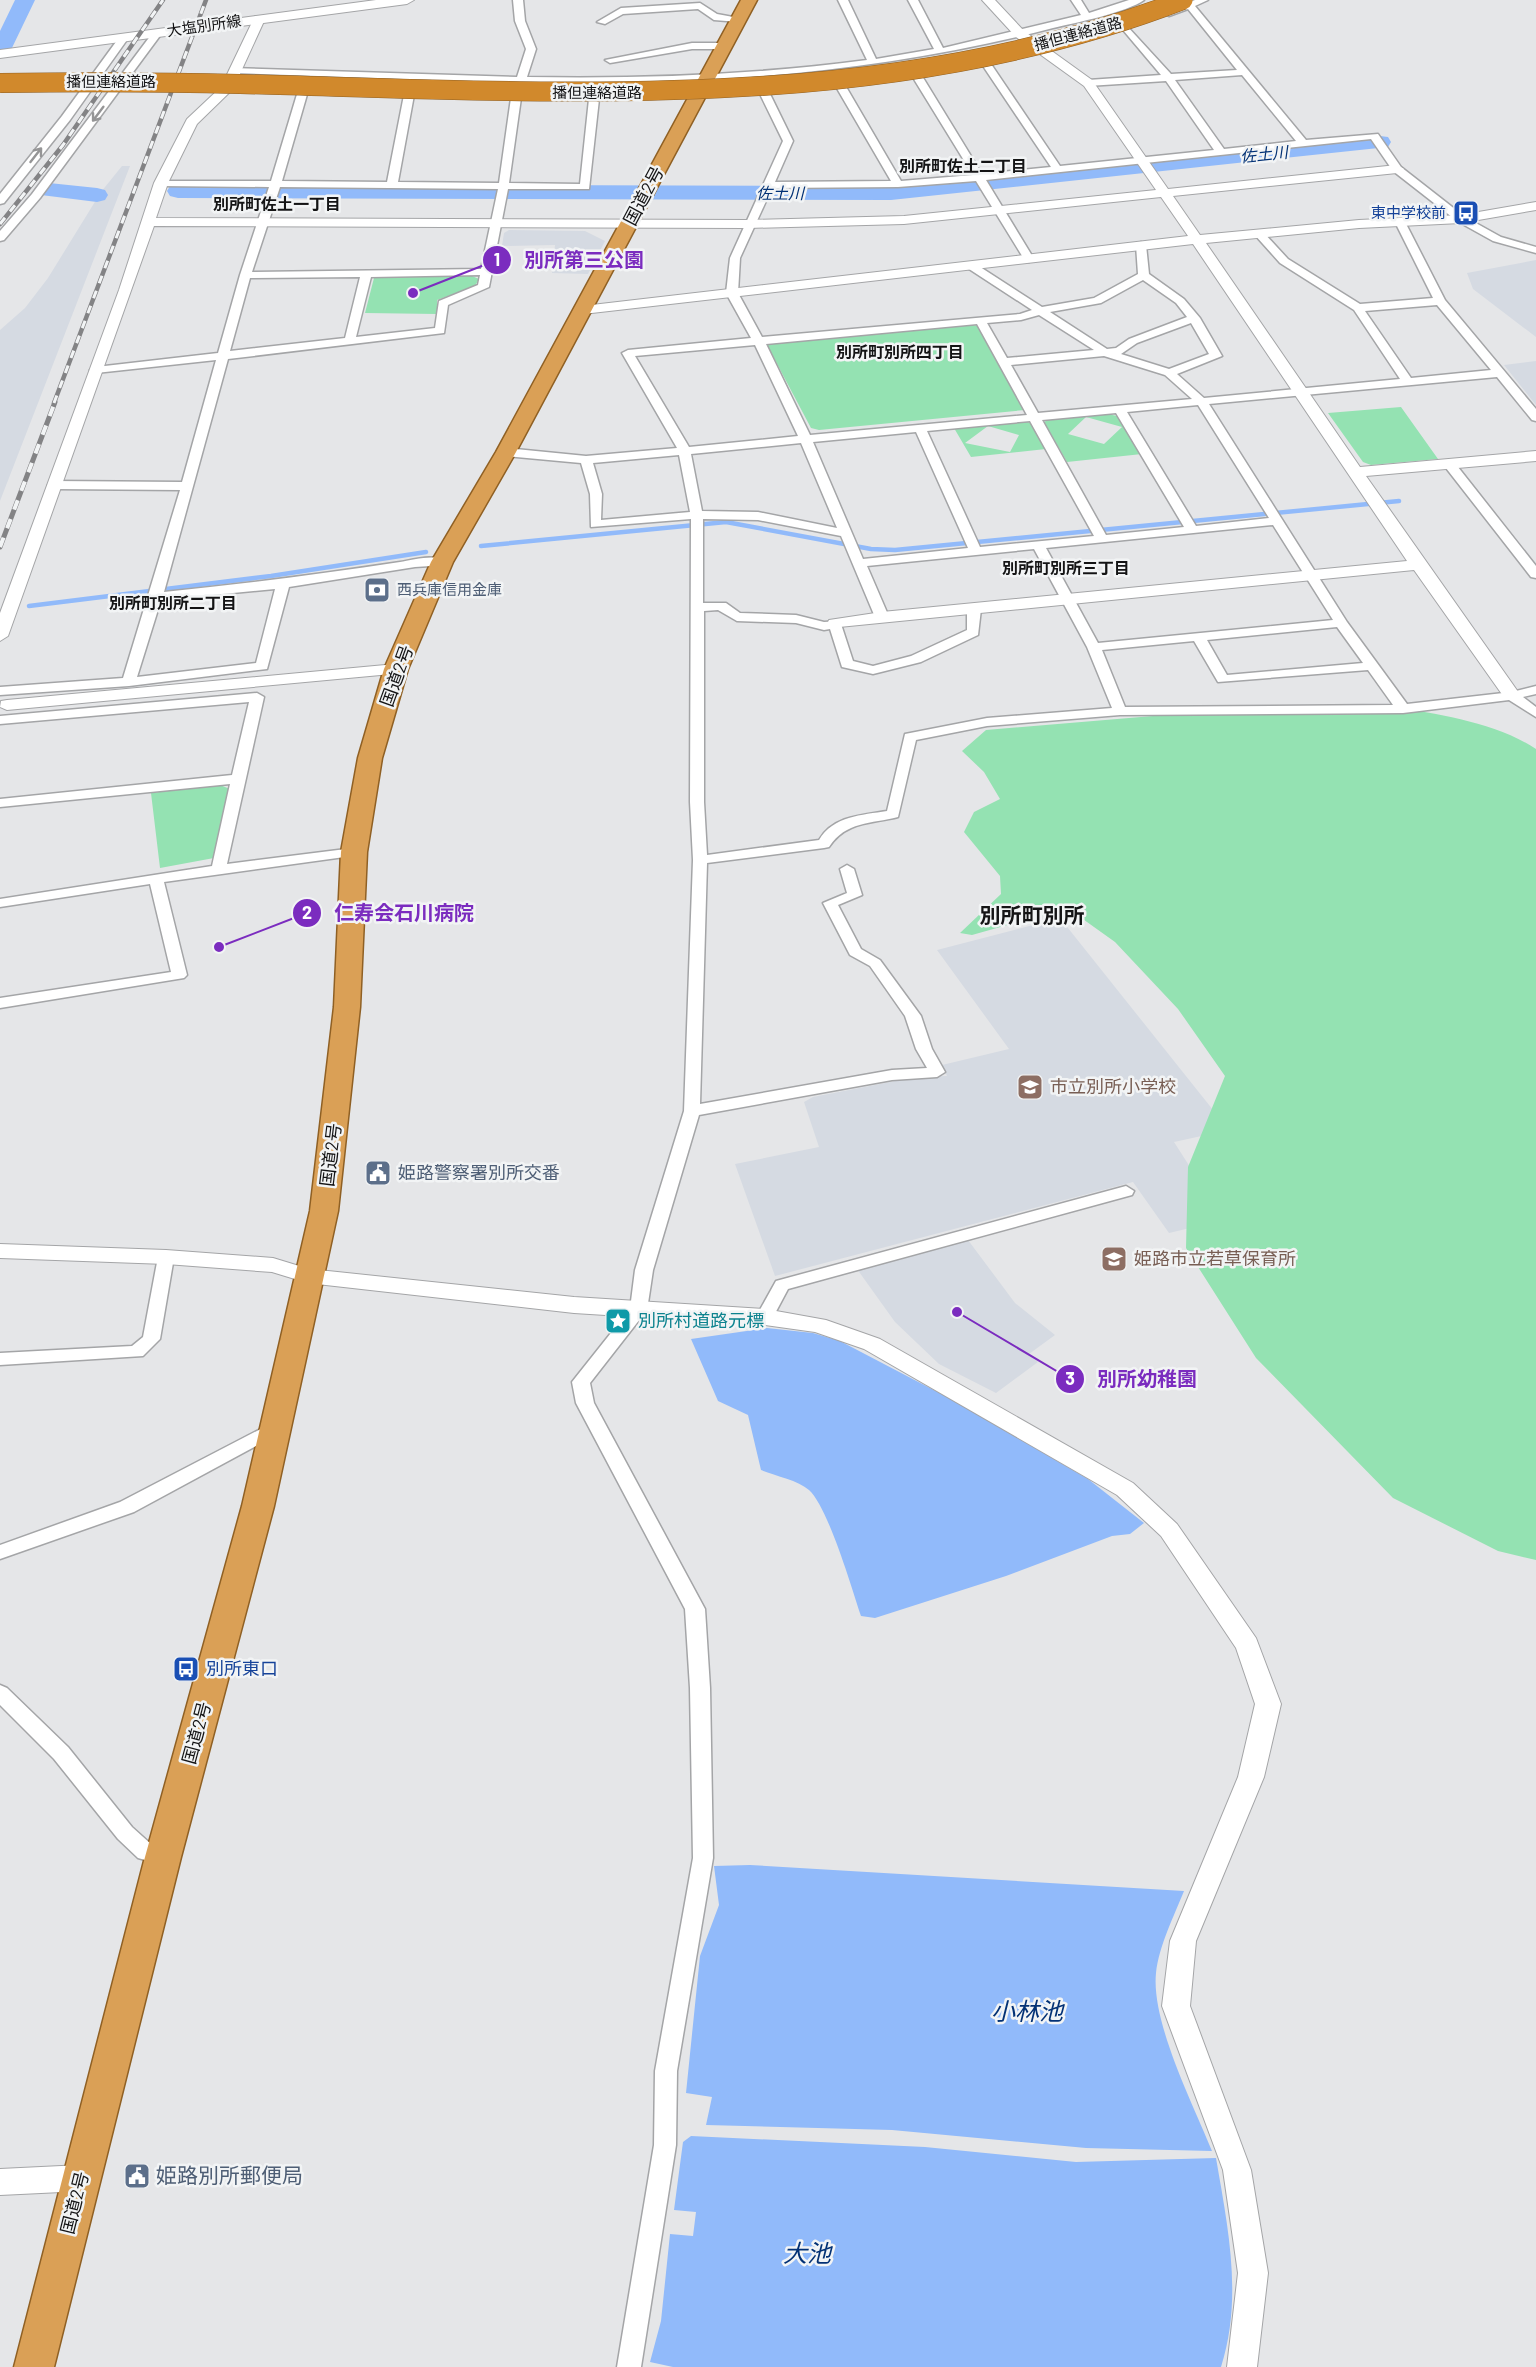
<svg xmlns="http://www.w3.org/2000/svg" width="1536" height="2367" font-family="Barlow,'Noto Sans JP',sans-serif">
<rect width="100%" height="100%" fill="#e5e6e8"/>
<!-- built -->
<path fill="#d5dae2" d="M 122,166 L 130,166 L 0,501 L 0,330 L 25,308 L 48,278 L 101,192 Z
M 509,230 L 585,231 L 605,241 L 588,274 L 552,273 L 555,245 L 502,246 L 504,233 Z
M 1536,260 L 1536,337 L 1473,289 L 1467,273 Z
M 1536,361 L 1536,405 L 1504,365 Z
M 1060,918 L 1229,1130 L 1174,1142 L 1224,1220 L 1169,1233 L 1133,1182 L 775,1276 L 735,1164 L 819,1147 L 804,1102 L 813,1097 L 916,1077 L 947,1076 L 942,1065 L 1009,1049 L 937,950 Z
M 968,1240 L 1015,1303 L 1055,1335 L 1029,1354 L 1038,1362 L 996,1393 L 939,1364 L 895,1322 L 857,1269 Z"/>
<!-- green -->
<path fill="#94e2b2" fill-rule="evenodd" d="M 379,276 L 472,276 L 479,279 L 475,286 L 437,300 L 437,314 L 365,313 L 374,278 Z
M 973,325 L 981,327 L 1025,410 L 819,430 L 811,428 L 767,345 L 773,341 Z
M 1401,407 L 1438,459 L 1371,465 L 1363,462 L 1328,413 Z
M 1108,414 L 1117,416 L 1142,454 L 1067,462 L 1044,422 L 1050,419 ZM 1086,417 L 1122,427 L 1104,444 L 1068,434 Z
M 1023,420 L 1032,424 L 1046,449 L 971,457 L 954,428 ZM 988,426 L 1019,435 L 1010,452 L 965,443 Z
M 1392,706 C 1440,715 1495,722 1536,749 L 1536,1560 L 1498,1551 L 1393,1498 L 1256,1358 L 1186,1248 L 1188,1167 L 1225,1076 L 1178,1009 L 1115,942 L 1073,912 L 1054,912 L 972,935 L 960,933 L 1001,894 L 1000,876 L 964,832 L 974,812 L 1000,799 L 984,772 L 962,751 L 986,730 L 1248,708 Z
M 220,785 L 230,789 L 214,858 L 160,868 L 151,793 Z"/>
<!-- water -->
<path fill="#91bafa" d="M 767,1328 L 813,1333 L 840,1341 L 949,1398 L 1088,1479 L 1144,1523 L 1130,1534 L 1112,1536 L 1006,1576 L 875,1618 L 861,1616 C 852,1589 828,1507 809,1490 C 798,1480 775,1476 761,1470 L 748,1415 L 718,1401 L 691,1339 Z
M 750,1865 L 1184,1891 C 1174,1916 1159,1946 1156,1973 C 1151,2022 1193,2104 1212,2151 L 1086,2148 L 892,2130 L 706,2125 L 712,2097 L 686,2093 L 700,1956 L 719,1905 L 714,1866 Z
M 691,2136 L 925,2147 L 1076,2162 L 1216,2158 C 1228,2228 1243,2298 1221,2367 L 673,2367 L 650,2362 L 661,2321 L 670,2234 L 693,2236 L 696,2212 L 674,2210 L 683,2142 Z"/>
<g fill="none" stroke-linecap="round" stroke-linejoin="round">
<!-- stream -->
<path stroke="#91bafa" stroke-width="4.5" d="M 481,546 L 726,522 L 871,549 L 895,550 L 1399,501
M 29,606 L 271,576 L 426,552"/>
<!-- river -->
<path fill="#91bafa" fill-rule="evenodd" d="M 15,0 L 35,0 L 10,52 L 7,56 L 0,58 L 0,31 Z
M 1380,136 L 1388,137 L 1391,142 L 1388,147 L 891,200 L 178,198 L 170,196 L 167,191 L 170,186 L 178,184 L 891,186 Z
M 49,183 L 97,188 L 105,190 L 108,195 L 105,200 L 97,202 L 41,195 L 38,190 L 41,185 Z"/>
<!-- minor casing -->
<g stroke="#a4a5a7" stroke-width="3">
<path id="minor" d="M 513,0 L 523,0 L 525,21 L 536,49 L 527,77 C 641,79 754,75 867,60 L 838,0 L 848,0 L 876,59 L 934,49 L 908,0 L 918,0 L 943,48 L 1081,15 L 1071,0 L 1081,0 L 1089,13 L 1129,0 L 1144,0 C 1128,12 1075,23 1053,28 C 880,73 704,86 525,83 L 521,98 L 509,183 L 580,184 L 589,99 L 594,96 L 599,99 L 589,189 L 508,189 L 489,287 L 448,305 L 444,333 L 228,359 L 164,592 C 243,584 321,574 400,562 C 412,560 439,553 448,562 L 446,565 L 415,567 L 289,587 L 267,669 L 129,686 L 0,695 L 0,687 L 123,678 L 180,490 L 54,489 L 48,485 L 54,481 L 182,482 L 216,360 L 96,373 L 90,370 L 96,367 L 218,353 L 240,275 L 269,187 L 161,186 L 156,183 L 157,181 L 271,181 L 298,91 L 303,88 L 308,91 L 282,181 L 387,182 L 404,95 L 409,92 L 414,95 L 398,182 L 499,183 L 511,98 L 516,83 L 235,73 L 230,70 L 232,68 L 517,77 L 526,49 L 515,21 ZM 280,187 L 498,189 L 481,269 L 252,272 ZM 480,275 L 478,285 L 439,301 L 435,328 L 356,337 L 371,277 ZM 360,277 L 345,338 L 230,351 L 250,278 ZM 275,589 L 256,663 L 137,677 L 161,600 Z
M 1195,0 L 1208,0 L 1195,6 L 1306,140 L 1378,134 L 1401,167 L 1465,217 L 1501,237 L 1536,247 L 1536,253 L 1493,241 L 1457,221 L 1393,171 L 1371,139 L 986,180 L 1034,259 L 1029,262 L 1024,259 L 976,181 L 898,187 L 772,188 L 740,258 L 738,293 L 762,337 L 1020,314 L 1032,310 L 966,267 L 966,263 L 974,263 L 1042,307 L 1094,298 L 1138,274 L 1136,245 L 1141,242 L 1146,245 L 1149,274 L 1184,299 L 1200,318 L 1222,356 L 1177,374 L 1204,398 L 1400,379 L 1354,310 L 1280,263 L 1254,234 L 1263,232 L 1288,259 L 1360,304 L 1433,298 L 1395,222 L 1404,220 L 1445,300 L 1536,409 L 1536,421 L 1532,420 L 1497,377 L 1209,404 L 1347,622 L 1407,704 L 1512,692 L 1536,686 L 1536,694 L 1523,697 L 1536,707 L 1536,717 L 1509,700 L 1403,713 L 1120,715 L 987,726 L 916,740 L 898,817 C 871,824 846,821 829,847 L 824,848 L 707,863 L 700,1104 L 892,1070 L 927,1068 L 916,1049 L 905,1016 L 870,966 L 850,955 L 823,903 L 847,893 L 840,869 L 847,865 L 854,869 L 862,895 L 838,905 L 861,949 L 880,960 L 921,1016 L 932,1049 L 945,1072 L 937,1077 L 892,1080 L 699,1115 L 653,1270 L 647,1310 L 590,1383 L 594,1403 L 705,1609 L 710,1688 L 713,1858 L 677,2071 L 676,2145 L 641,2367 L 617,2367 L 654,2145 L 655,2071 L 693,1858 L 690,1688 L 685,1609 L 576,1403 L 572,1382 L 630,1309 L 635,1270 L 684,1111 L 693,860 L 690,802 L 691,519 L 591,527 L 590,494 L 581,463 L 506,456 L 500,452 L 506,448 L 586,456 L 677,448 L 622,353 L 628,350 L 751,338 L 726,293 L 730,258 L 783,141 L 759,92 L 761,90 L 769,92 L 793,141 L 775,182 L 891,181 L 835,85 L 840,82 L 845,85 L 901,181 L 973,175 L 912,76 L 917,73 L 922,76 L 982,174 L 1051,167 L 981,63 L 986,60 L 989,61 L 1060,166 L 1214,150 L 1166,81 L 1088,86 L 1083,83 L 1088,80 L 1161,75 L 1123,30 L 1121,28 L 1126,25 L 1171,74 L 1237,70 L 1188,9 L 1169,16 L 1164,13 ZM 1242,75 L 1296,141 L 1224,149 L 1175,80 ZM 1143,280 L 1176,303 L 1187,317 L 1129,339 L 1116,348 L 1107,349 L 1050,312 L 1101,303 ZM 1437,305 L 1491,370 L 1411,378 L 1365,311 ZM 1039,315 L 1094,350 L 1007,358 L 987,323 L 1021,320 ZM 1191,323 L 1209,354 L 1169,369 L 1121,354 L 1137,343 ZM 977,324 L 1027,415 L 810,435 L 766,344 ZM 755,345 L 798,436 L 689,447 L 635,356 ZM 1104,356 L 1165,375 L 1192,399 L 1038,413 L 1011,365 ZM 1198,405 L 1269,518 L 1196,526 L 1127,412 ZM 1116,413 L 1184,527 L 1106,535 L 1042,420 ZM 1030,421 L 1094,536 L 980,547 L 927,431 ZM 916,432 L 968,548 L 863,559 L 813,442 ZM 801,443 L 837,528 L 758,512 L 702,511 L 691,454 ZM 679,455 L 690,512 L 601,520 L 602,494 L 593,463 ZM 703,519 L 758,520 L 841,536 L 875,617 L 882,621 L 889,617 L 867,566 L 1034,549 L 1087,647 L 1112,708 L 987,718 L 905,734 L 887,811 C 862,815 833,816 819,840 L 707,855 L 704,802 L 704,611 L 718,610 L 737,621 L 796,623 L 824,630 L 830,629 L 842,667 L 873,674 L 921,662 L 978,635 L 981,609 L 974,605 L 967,609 L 967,630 L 911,656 L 873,666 L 853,661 L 840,621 L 824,622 L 796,615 L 740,613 L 726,603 L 703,603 ZM 1273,525 L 1333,620 L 1098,643 L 1046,548 ZM 1337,627 L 1363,663 L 1227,675 L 1207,640 ZM 1194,641 L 1218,682 L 1368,670 L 1393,705 L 1125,707 L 1102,650 Z
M 700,3 L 717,14 L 744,19 L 739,22 L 714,20 L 698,9 L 623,14 L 605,24 L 597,22 L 621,8 Z
M 154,31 L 162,33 L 40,198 L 4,240 L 0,241 L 0,231 L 32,194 Z
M 121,35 L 129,37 L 70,120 L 4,203 L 0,204 L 0,194 L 62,116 Z
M 692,43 L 724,43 L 729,46 L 724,49 L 692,49 L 610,63 L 605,60 Z
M 1450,461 L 1454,462 L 1536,566 L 1536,578 L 1531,577 L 1446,468 L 1446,462 Z
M 257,693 L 264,697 L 227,864 L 354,848 L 361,852 L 359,855 L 164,882 L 187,975 L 184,978 L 0,1008 L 0,998 L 171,972 L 150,884 L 0,907 L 0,899 L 212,866 L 230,784 L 0,807 L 0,799 L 232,775 L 249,702 L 0,724 L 0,716 Z
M 1126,1186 L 1134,1191 L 1132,1195 L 788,1289 L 771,1321 L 759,1321 L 756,1317 L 776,1281 Z
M 166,1251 L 174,1257 L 160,1339 L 143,1356 L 0,1365 L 0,1353 L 132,1346 L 143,1337 L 158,1257 Z
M 274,1422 L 280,1423 L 283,1428 L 280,1433 L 134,1512 L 0,1559 L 0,1545 L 120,1502 Z
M 0,1685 L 7,1688 L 68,1747 L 132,1827 L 152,1845 L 170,1851 L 173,1857 L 170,1863 L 163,1865 L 138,1858 L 118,1839 L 54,1759 L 0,1705 Z"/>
</g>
<!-- tertiary casing -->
<g stroke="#a4a5a7" stroke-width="2">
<path id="tertiary" d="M 982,0 L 995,0 L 1024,31 L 1092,80 L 1168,189 L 1397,165 L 1404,169 L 1397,173 L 1173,196 L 1200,235 L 1359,220 L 1461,215 L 1536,202 L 1536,210 L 1461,223 L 1359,228 L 1206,243 L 1360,467 L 1536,451 L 1536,461 L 1366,476 L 1521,696 L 1518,700 L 1506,700 L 1414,570 L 829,628 L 827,624 L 829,620 L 882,612 L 1407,561 L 1193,244 L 583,314 L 576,310 L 583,306 L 1188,236 L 1161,197 L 904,224 L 748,228 L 154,226 L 8,636 L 0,641 L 0,613 L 119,290 L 154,183 L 187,119 L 221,87 L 255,16 L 265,19 L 233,89 L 197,124 L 168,183 L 156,218 L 748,220 L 904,216 L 1156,190 L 1084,86 L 1016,37 Z
M 396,664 L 405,669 L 402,673 L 7,710 L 0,707 L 1,701 L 7,700 Z
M 0,1244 L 166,1250 L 273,1258 L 309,1269 L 574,1297 L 765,1309 L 826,1320 L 880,1339 L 1133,1483 L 1177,1524 L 1256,1638 L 1281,1704 L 1264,1777 L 1196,1941 L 1190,2006 L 1251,2170 L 1268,2273 L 1257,2367 L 1227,2367 L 1238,2273 L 1223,2170 L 1162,2006 L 1170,1941 L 1238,1777 L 1255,1704 L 1236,1648 L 1161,1536 L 1117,1495 L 864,1349 L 815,1332 L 765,1325 L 574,1313 L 308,1283 L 272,1272 L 166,1264 L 0,1258 Z
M 82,2165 L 92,2169 L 96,2178 L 92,2187 L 82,2191 L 0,2195 L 0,2169 Z"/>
</g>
<!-- secondary casing -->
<g stroke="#a4a5a7" stroke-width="2">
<path id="secondary" d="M 376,0 L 414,0 L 407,4 L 0,58 L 0,50 Z"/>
</g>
<!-- trunk casing -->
<g stroke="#8f6024" stroke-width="3">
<path id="trunk" d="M 741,0 L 757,0 L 516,452 L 453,562 L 408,669 L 382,758 L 367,852 L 360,1007 L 338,1211 L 274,1506 L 181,1857 L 54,2367 L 14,2367 L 145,1857 L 242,1506 L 310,1211 L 334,1007 L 341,852 L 358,758 L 384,669 L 431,562 L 496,452 Z"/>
</g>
<!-- minor -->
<use href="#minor" fill="#fff" fill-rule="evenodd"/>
<!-- tertiary -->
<use href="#tertiary" fill="#fff" fill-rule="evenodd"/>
<!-- secondary -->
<use href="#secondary" fill="#fff" fill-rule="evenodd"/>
<!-- trunk -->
<use href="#trunk" fill="#daa056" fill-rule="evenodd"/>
<!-- rail-far1 casing -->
<g stroke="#838385" stroke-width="4.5">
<path id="rail-far1" d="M 0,224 L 63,145 L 163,0
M 54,403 L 206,0"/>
</g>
<!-- rail casing -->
<g stroke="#838385" stroke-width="5">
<path id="rail" d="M 0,547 L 55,402"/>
</g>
<!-- rail-far1 -->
<use href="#rail-far1" stroke="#f2f4f5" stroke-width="3" stroke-dasharray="8" stroke-linecap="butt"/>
<!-- rail -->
<use href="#rail" stroke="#f2f4f5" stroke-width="4" stroke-dasharray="10" stroke-linecap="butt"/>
<!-- motorway-bridge casing -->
<g stroke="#8f6024" stroke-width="20" stroke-linecap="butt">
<path id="motorway-bridge" d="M 0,83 C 80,82 160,82 240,84 C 554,92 884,116 1183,0"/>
</g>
<!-- motorway-bridge -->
<use href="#motorway-bridge" stroke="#d1892c" stroke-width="19"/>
</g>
<!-- one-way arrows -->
<defs><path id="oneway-shaft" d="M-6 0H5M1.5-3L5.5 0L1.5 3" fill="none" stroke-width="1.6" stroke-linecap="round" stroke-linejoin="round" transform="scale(1.5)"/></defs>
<g stroke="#959596">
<use href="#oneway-shaft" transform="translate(98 114) rotate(127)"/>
<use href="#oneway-shaft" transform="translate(36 155) rotate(-52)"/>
</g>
<!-- icons -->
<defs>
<g id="bus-square" transform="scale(1.35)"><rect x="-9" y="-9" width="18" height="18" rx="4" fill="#1a4fb4" stroke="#f2f4f5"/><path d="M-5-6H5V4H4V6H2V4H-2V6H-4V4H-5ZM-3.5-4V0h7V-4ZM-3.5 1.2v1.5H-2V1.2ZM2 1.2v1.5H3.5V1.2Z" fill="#fff"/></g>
<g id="bank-square" transform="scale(1.35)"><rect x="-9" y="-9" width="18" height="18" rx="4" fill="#5c6f8a" stroke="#f2f4f5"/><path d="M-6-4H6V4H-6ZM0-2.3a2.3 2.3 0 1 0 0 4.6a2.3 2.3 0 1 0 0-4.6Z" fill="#fff"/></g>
<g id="school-square" transform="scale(1.35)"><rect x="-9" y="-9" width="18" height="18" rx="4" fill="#8d6e63" stroke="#f2f4f5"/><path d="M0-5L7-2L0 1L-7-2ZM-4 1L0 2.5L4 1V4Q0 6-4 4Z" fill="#fff"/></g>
<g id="civic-square" transform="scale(1.35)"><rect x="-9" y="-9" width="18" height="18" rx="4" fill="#5c6f8a" stroke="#f2f4f5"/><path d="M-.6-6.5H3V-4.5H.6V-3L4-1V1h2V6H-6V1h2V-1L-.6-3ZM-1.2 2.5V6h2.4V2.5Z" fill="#fff"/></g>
<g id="sight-square" transform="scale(1.35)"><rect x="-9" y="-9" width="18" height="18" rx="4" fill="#0f9aa8" stroke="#f2f4f5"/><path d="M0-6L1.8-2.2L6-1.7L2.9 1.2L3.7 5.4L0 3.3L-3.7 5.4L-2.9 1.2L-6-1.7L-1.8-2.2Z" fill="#fff"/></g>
</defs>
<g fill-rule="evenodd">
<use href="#bus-square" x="1466" y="213"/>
<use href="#bank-square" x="377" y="590"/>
<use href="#school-square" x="1030" y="1087"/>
<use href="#civic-square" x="378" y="1173"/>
<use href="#school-square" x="1114" y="1259"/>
<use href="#sight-square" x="618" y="1321"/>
<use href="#bus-square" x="186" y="1669"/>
<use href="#civic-square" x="137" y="2176"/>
</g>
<g text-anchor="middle" stroke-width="5" stroke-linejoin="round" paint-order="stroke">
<!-- far-street labels -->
<g font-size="15" fill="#141415" stroke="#f2f4f5">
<text transform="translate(204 26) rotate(-8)" y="5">大塩別所線</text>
<text transform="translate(1078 34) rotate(-15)" y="5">播但連絡道路</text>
<text x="111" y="87">播但連絡道路</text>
<text x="597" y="98">播但連絡道路</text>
</g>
<!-- far-transit labels -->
<g font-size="15" fill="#164399" stroke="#f2f4f5" text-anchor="end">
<text x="1446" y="218">東中学校前</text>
</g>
<!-- far-service labels -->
<g font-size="15" fill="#4e5e75" stroke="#f2f4f5" text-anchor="start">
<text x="397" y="595">西兵庫信用金庫</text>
</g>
<!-- far-water labels -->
<g font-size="16" font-style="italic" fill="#023175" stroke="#f2f4f5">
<text transform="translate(1264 154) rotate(-6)" y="6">佐土川</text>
<text x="780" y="199">佐土川</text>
</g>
<!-- far-neighbourhood labels -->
<g font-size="16" font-weight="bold" fill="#141415" stroke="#f2f4f5">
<text x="963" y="172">別所町佐土二丁目</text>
<text x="277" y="210">別所町佐土一丁目</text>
<text x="900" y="358">別所町別所四丁目</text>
<text x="1066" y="574">別所町別所三丁目</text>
<text x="173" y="609">別所町別所二丁目</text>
</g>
<!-- street labels -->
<g font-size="18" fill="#141415" stroke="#f2f4f5">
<text transform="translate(644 196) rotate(-62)" y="6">国道2号</text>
<text transform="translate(397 676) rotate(-70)" y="6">国道2号</text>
<text transform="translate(331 1155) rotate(-83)" y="6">国道2号</text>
<text transform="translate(197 1733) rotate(-75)" y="6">国道2号</text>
<text transform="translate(75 2203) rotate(-76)" y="6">国道2号</text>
</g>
<!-- education labels -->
<g font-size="18" fill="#785e54" stroke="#f2f4f5" text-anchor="start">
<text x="1050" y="1093">市立別所小学校</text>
<text x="1134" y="1265">姫路市立若草保育所</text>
</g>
<!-- service labels -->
<g font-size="18" fill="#4e5e75" stroke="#f2f4f5" text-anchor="start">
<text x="398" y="1179">姫路警察署別所交番</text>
</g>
<!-- culture labels -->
<g font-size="18" fill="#0d838f" stroke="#f2f4f5" text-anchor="start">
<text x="638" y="1327">別所村道路元標</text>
</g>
<!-- transit labels -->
<g font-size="18" fill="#164399" stroke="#f2f4f5" text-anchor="start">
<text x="206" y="1675">別所東口</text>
</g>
<!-- quarter labels -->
<g font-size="21" font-weight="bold" fill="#141415" stroke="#f2f4f5">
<text x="1032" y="923">別所町別所</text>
</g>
<!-- near-service labels -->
<g font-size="21" fill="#4e5e75" stroke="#f2f4f5" text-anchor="start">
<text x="156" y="2183">姫路別所郵便局</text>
</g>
<!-- near-water labels -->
<g font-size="24" font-style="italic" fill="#023175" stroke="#f2f4f5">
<text x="1027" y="2020">小林池</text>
<text x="807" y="2262">大池</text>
</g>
</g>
<!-- callouts -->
<path fill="none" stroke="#7b2cbf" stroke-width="2" d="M413 293L497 260M219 947L307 913M957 1312L1070 1379"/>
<g fill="#7b2cbf" stroke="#f2f4f5" stroke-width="2">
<circle cx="413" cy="293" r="6"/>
<circle cx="219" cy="947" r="6"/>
<circle cx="957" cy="1312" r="6"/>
<circle cx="497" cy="260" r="15"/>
<circle cx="307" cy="913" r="15"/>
<circle cx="1070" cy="1379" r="15"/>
</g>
<g font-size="18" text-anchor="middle" font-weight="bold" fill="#fff">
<text x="497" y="266">1</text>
<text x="307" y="919">2</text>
<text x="1070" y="1385">3</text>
</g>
<g font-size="20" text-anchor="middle" font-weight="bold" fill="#7b2cbf" stroke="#f2f4f5" stroke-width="5" stroke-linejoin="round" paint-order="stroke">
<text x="584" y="267">別所第三公園</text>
<text x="404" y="920">仁寿会石川病院</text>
<text x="1147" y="1386">別所幼稚園</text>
</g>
</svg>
